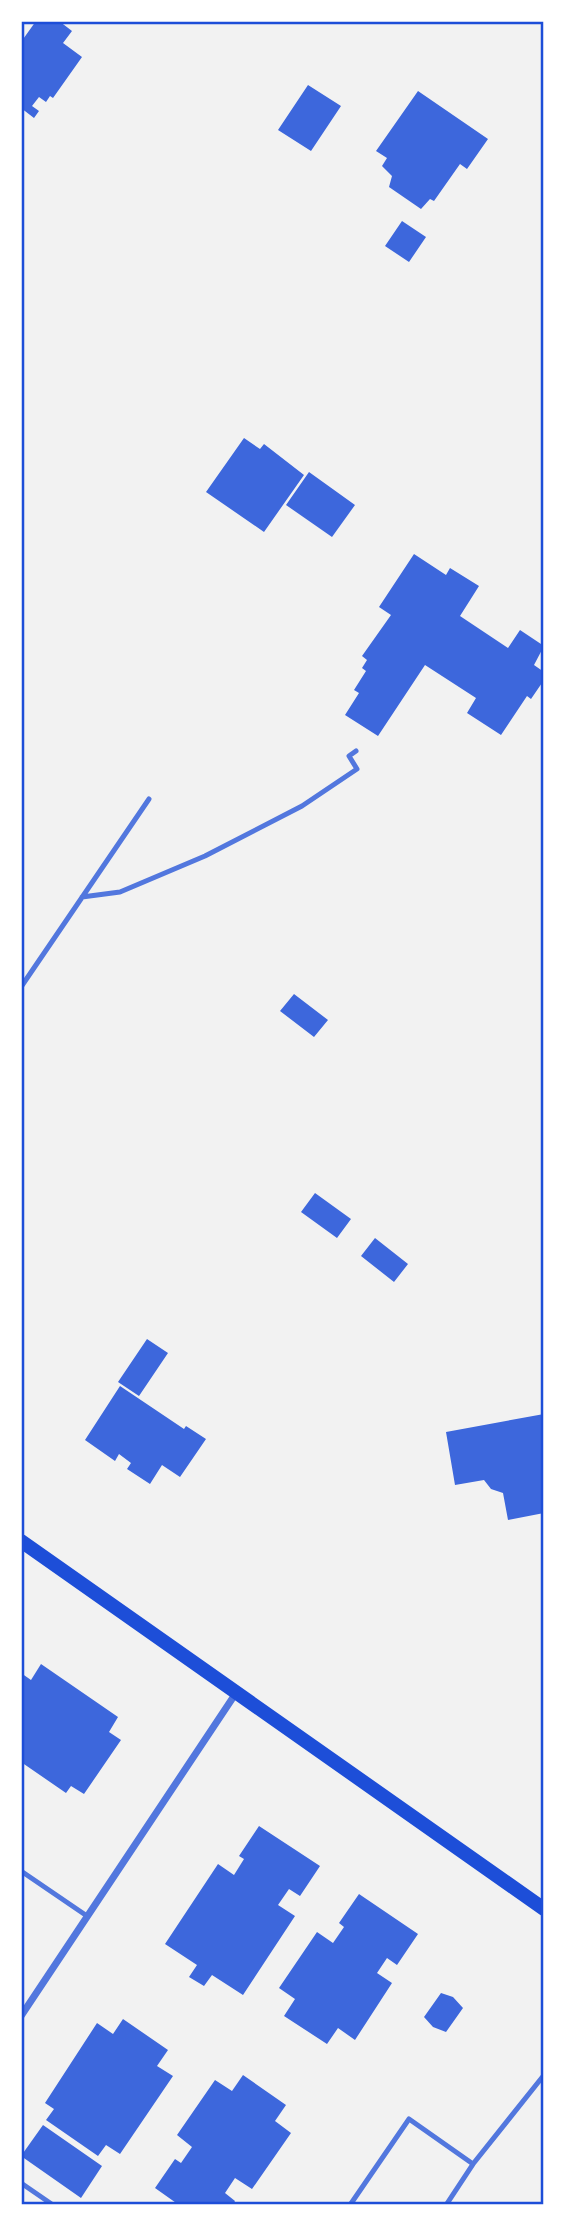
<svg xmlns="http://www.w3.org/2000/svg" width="565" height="2226" font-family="Cabin,sans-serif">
<rect width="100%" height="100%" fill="#f2f2f2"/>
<!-- building -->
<path fill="#3d67dc" d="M 36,21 L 59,21 L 72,31 L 63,43 L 82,57 L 53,98 L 50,96 L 46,102 L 39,97 L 32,106 L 39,111 L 34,118 L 21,108 L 21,42 Z
M 308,85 L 341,106 L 311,151 L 278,130 Z
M 418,91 L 488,139 L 467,169 L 460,164 L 434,201 L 430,199 L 421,209 L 389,187 L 392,176 L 382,166 L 387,158 L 376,151 Z
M 402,221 L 426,237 L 409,262 L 385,246 Z
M 244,438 L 260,449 L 264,444 L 304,475 L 264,532 L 206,492 Z
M 309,472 L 355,505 L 332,537 L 286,505 Z
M 414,554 L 446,575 L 450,568 L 479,586 L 460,616 L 508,648 L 520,630 L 544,646 L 534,665 L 544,672 L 544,680 L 531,699 L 527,696 L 501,735 L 467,713 L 476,698 L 425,665 L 378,736 L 345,715 L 359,693 L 354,690 L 366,671 L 362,668 L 367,660 L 362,656 L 391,615 L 379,607 Z
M 294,994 L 328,1020 L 314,1037 L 280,1011 Z
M 315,1193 L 351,1219 L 337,1238 L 301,1212 Z
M 375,1238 L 408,1264 L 394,1282 L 361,1256 Z
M 147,1339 L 168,1353 L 139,1396 L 118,1382 Z
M 120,1386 L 184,1429 L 186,1426 L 206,1439 L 180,1477 L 162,1465 L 150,1484 L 127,1469 L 131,1463 L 119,1454 L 115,1461 L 85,1440 Z
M 544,1414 L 544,1513 L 508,1520 L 503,1493 L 491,1489 L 484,1480 L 455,1485 L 446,1432 Z
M 41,1664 L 118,1717 L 109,1732 L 121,1740 L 84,1794 L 71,1786 L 66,1793 L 21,1762 L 21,1673 L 31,1680 Z
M 259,1826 L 320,1866 L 300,1896 L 289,1889 L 278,1905 L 295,1916 L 243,1995 L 212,1975 L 204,1986 L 189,1977 L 197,1965 L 165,1944 L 218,1864 L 234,1875 L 244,1859 L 239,1856 Z
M 359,1894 L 418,1934 L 397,1965 L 387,1958 L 377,1973 L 392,1983 L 355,2040 L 338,2028 L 327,2044 L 284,2016 L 295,1999 L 279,1988 L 317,1932 L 333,1943 L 344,1927 L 339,1923 Z
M 441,1993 L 453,1997 L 463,2008 L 446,2032 L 433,2027 L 424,2017 Z
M 123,2019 L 168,2050 L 157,2066 L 173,2076 L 120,2154 L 106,2145 L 98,2156 L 46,2120 L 54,2109 L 45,2103 L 97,2023 L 113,2034 Z
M 243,2075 L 286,2105 L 275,2121 L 291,2133 L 252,2189 L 235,2178 L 225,2193 L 235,2201 L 233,2205 L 179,2205 L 155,2188 L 175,2159 L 181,2163 L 192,2147 L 177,2135 L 215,2080 L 232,2091 Z
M 43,2125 L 102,2166 L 81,2198 L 21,2156 Z"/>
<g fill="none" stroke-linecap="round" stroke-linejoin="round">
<!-- service -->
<path stroke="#5277de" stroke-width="5" d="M 82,897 L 120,892 L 205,856 L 302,806 L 357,769 L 349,756 L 356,751
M 21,987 L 149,799
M 21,1871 L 87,1916
M 21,2183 L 53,2205
M 350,2205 L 409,2119 L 473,2164 L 544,2075
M 446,2205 L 473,2164"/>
<!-- minor -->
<path stroke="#5277de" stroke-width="7" d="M 21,2016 L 236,1693"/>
<!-- secondary -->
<path stroke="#1d4ed8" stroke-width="14" d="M 21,1541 L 544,1909"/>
</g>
<!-- border -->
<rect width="565" height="2226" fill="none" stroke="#ffffff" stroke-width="46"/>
<rect x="23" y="23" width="519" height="2180" fill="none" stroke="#1d4ed8" stroke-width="2.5"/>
</svg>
